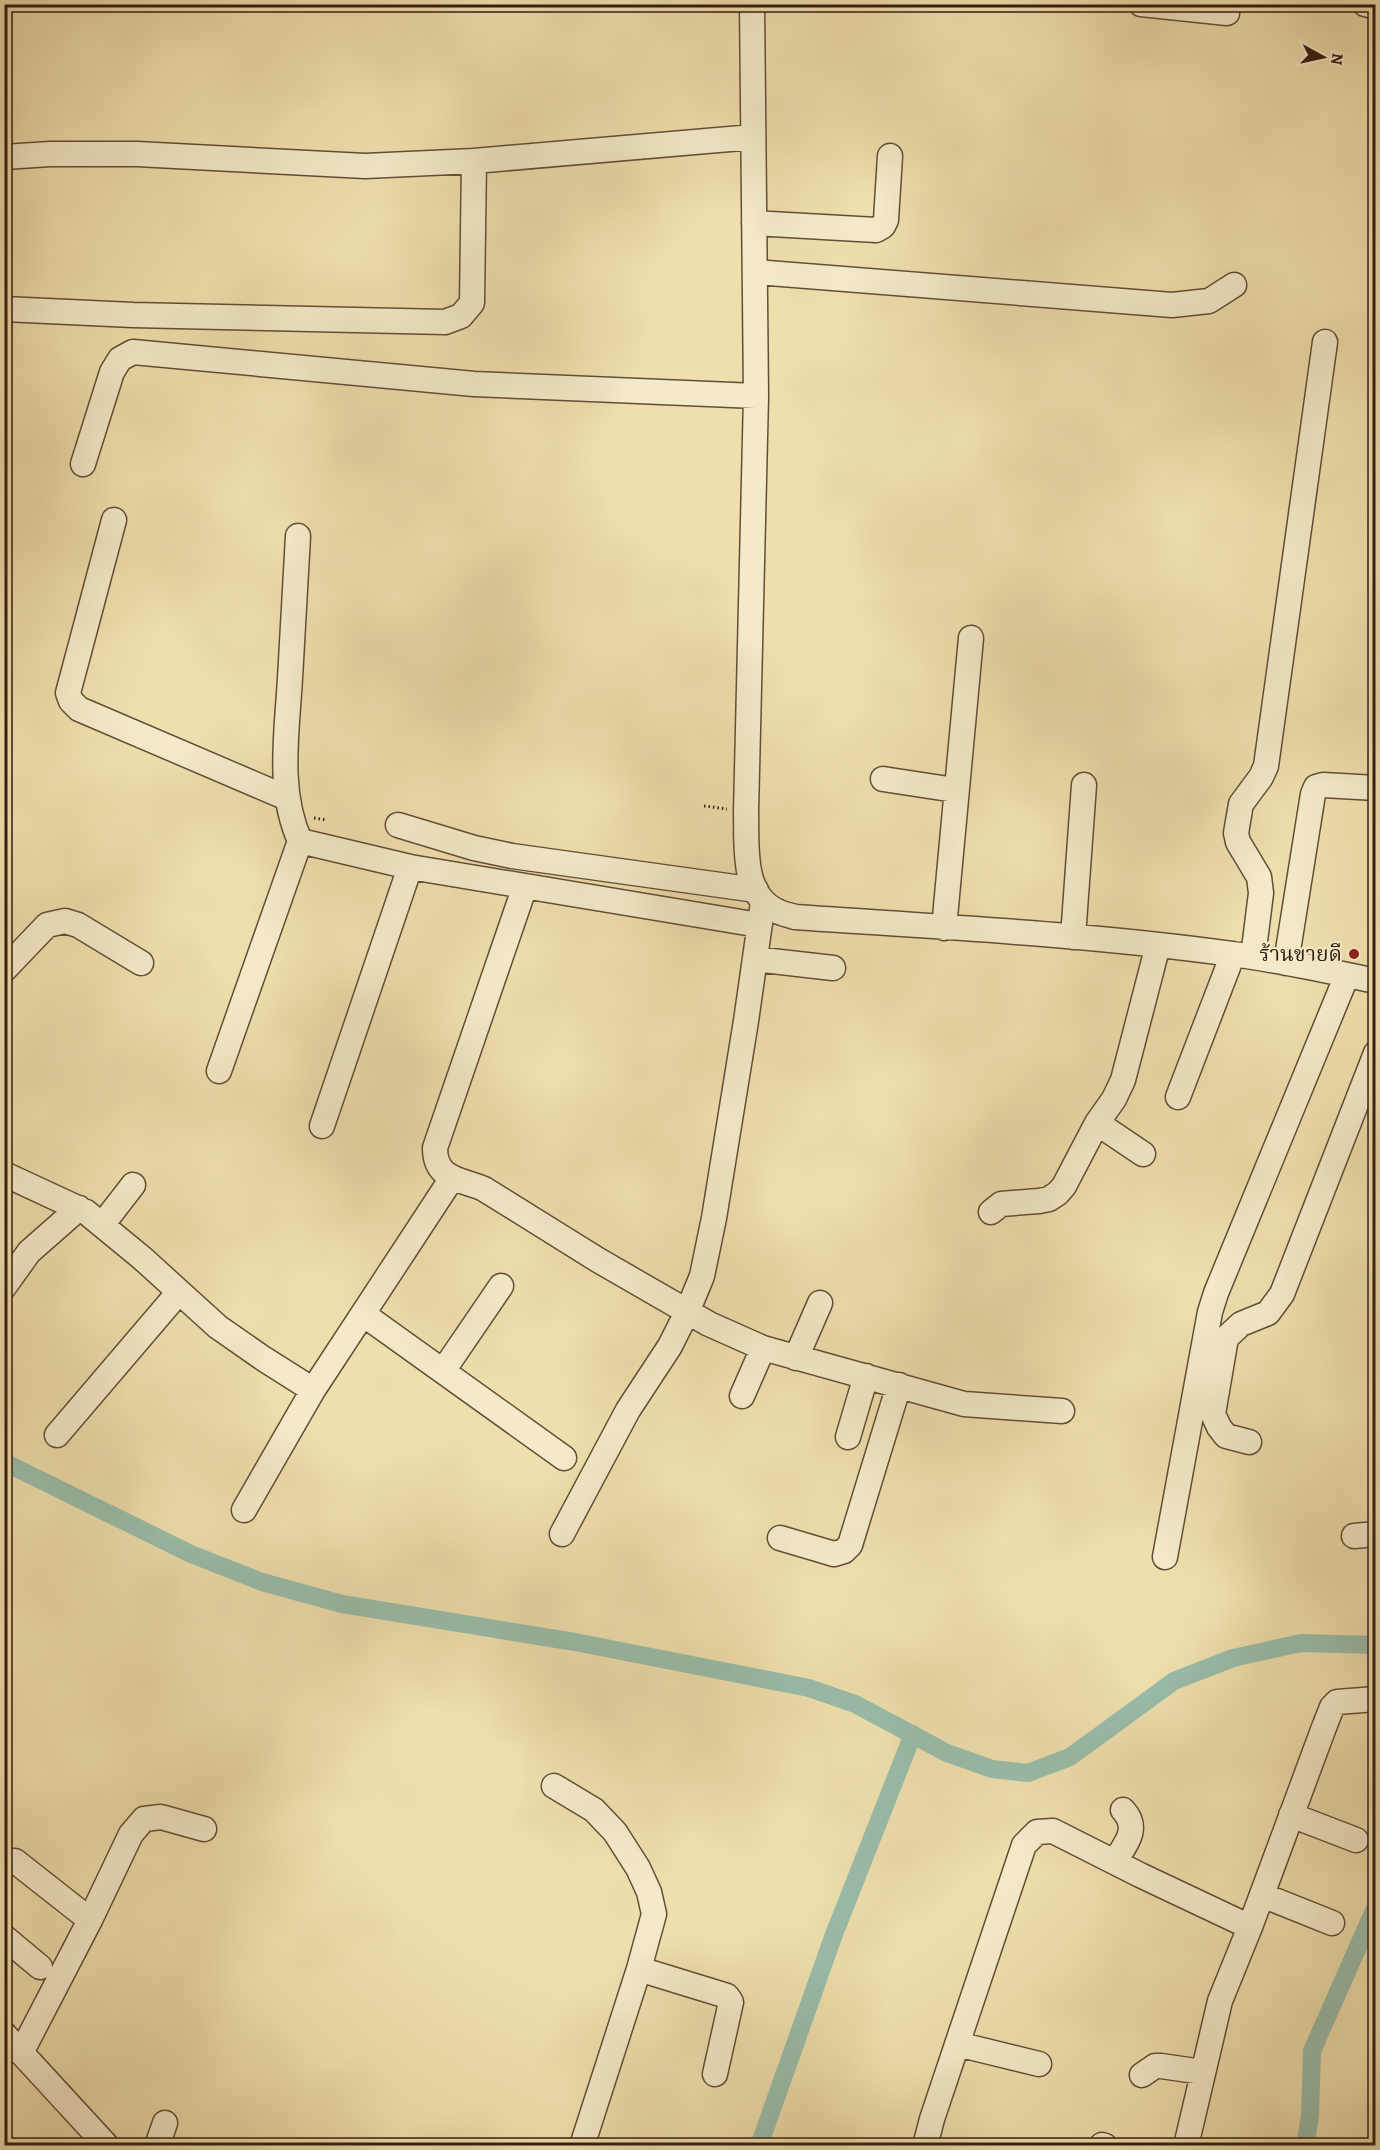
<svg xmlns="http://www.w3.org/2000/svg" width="1380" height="2150" font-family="Alegreya,'Noto Serif Thai',serif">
<rect width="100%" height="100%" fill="#eedfac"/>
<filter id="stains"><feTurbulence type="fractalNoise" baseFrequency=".00333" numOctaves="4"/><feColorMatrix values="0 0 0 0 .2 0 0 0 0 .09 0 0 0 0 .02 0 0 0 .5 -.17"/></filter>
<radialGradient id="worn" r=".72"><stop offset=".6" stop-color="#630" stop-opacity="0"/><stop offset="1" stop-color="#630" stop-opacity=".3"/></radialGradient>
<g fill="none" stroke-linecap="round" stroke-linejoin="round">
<!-- canal -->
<path stroke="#99bdab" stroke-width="18" d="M 4,1462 L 191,1554 L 262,1582 L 342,1604 L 575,1642 L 809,1688 L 855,1704 L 947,1753 L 992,1769 L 1028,1773 L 1070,1757 L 1174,1681 L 1233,1658 L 1301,1643 L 1376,1645
M 759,2146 L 833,1937 L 913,1734
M 1305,2146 L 1310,2116 L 1312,2051 L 1376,1906"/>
<!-- minor casing -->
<g stroke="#624e38" stroke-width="27">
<path id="minor" d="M 752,4 L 756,396 L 746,812 C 747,844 741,895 777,911 C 782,914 789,915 795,917 C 941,927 1087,934 1232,954 C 1280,960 1328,971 1376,981
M 1141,4 L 1227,13
M 1365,4 L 1376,7
M 4,157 L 50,154 L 137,154 L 365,166 L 474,161
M 754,223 L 876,230 L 883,226 L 886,220 L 890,156
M 755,272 L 1172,305 L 1209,301 L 1234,285
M 4,309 L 133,315 L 445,322 L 461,316 L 472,303 L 474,161 L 753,137
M 83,464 L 112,372 L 120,359 L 133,352 L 474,384 L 756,396
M 114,520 L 68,693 L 71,701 L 79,709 L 287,798
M 883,779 L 955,790
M 398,825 L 474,848 L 512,856 L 756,890
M 300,841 L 410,867 L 759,925
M 525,886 L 435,1148 C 435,1180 461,1179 484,1189 L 598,1260 L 709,1324 L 763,1348 L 964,1404 L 1062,1411
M 944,928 L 971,638
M 1073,937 L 1084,785
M 1253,957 L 1261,893 L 1259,877 L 1238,842 L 1236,833 L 1241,804 L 1261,777 L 1266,766 L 1325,342
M 755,959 L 833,968
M 1286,963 L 1313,794 L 1316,787 L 1323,785 L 1376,788
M 4,970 L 47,925 L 65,921 L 78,925 L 141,963
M 219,1071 L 300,841 C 277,790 287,733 290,678 C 293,631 295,584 298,536
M 1178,1097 L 1233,954
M 1097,1123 L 1143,1154
M 322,1126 L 410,867
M 4,1174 L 86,1212 L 142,1258 L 218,1327 L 264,1359 L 313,1390
M 991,1212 L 1001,1204 L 1039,1201 L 1049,1199 L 1058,1193 L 1064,1186 L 1097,1123 L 1114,1099 L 1123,1080 L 1158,945
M 102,1225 L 133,1185
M 4,1287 L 29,1252 L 79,1208
M 363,1314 L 564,1458
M 796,1358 L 820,1303
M 443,1371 L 501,1286
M 742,1396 L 763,1348
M 57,1435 L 179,1292
M 848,1437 L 866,1376
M 1249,1442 L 1226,1436 L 1219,1427 L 1213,1414 L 1226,1338 L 1241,1324 L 1268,1313 L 1282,1294 L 1376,1053
M 244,1510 L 313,1390 L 452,1178
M 562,1534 L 628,1410 L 670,1346 L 688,1310 L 702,1276 L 714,1218 L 746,1021 L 763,902
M 1354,1536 L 1376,1534
M 780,1538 L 834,1554 L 844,1551 L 850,1545 L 899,1385
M 1165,1557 L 1210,1312 L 1216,1293 L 1347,975
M 554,1786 L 594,1810 L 615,1832 L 638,1868 L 649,1892 L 654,1914 L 639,1969 L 582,2146
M 1291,1815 L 1356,1840
M 15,1861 L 90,1920
M 1115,1861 C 1126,1844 1140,1828 1123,1810
M 1262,1895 L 1332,1923
M 4,1937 L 40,1967
M 639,1969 L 727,1996 L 731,2002 L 715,2074
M 4,2034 L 107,2146
M 957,2044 L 1039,2064
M 21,2053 L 90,1920 L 131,1834 L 144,1819 L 161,1817 L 204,1829
M 1142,2075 L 1155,2066 L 1161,2066 L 1203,2072
M 1102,2145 L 1105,2146
M 157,2146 L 165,2123
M 925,2146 L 932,2119 L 1024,1845 L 1037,1832 L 1053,1831 L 1140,1875 L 1250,1927
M 1186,2146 L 1220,2001 L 1250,1927 L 1323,1730 L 1332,1707 L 1337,1702 L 1376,1699"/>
</g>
<!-- path -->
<path stroke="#331d12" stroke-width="3" stroke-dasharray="1.5 3" stroke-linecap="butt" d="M 704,806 L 727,809
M 314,818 L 327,820
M 4,1030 L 12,1034"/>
<!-- minor -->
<use href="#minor" stroke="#f4eac9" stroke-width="24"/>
</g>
<!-- markers -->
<circle fill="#8f2418" stroke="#f4eac9" stroke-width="2" cx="1354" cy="954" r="6"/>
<g text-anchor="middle" stroke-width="4.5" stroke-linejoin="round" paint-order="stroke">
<!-- poi labels -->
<g font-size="21" fill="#331d12" stroke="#f4eac9" text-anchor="end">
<text x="1342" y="961">ร้านขายดี</text>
</g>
</g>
<!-- margin -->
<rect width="1380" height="2150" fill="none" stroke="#eedfac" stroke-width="24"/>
<rect x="6" y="6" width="1368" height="2138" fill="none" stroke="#331d12" stroke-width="3"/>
<rect x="12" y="12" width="1356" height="2126" fill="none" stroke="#331d12" stroke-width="1.5"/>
<!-- north arrow -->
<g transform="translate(1323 57) rotate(98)" stroke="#f4eac9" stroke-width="4.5" paint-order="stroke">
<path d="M0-4.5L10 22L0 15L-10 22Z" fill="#331d12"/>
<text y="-9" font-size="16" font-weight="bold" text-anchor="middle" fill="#331d12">N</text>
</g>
<rect width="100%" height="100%" filter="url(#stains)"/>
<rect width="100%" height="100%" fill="url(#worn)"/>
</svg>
